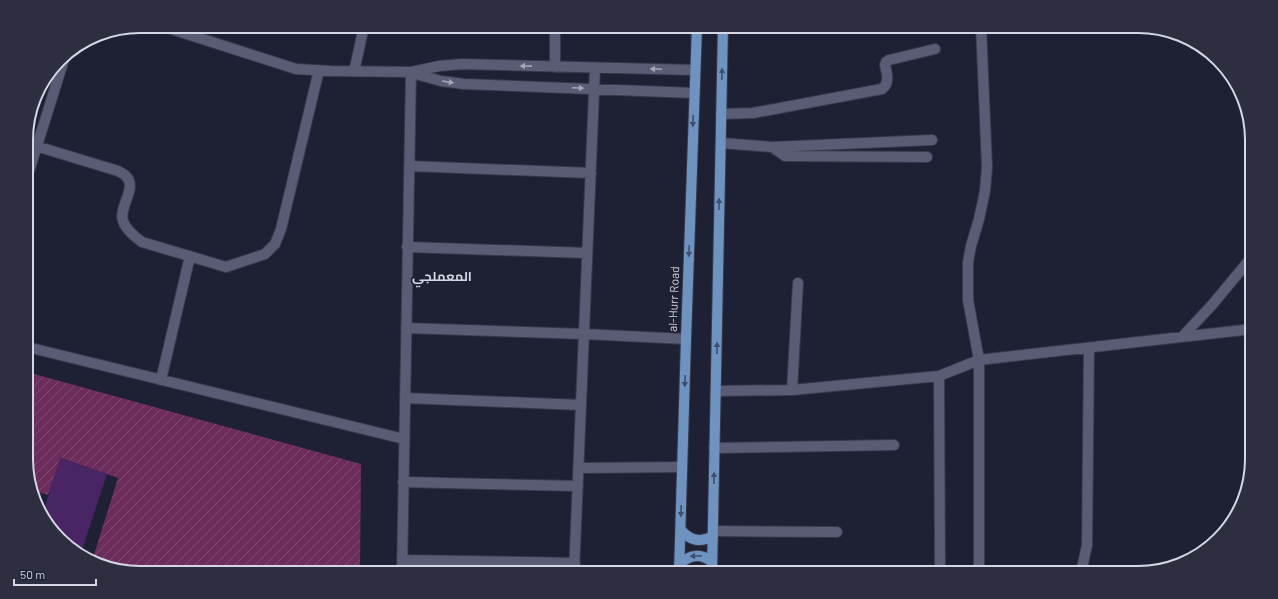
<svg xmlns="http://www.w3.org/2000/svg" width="1278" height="599" font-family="Barlow,Cairo,sans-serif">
<defs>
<pattern id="garden-furrows" width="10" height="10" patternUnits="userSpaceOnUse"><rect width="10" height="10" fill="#6c2d5d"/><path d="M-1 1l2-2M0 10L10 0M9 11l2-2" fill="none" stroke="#804b74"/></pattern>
</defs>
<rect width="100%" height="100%" fill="#1e2033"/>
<!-- garden -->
<path fill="url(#garden-furrows)" d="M 27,372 L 361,464 L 360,573 L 140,573 L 96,564 L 92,561 L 118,478 L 61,458 L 48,495 L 34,491 L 27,474 Z"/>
<!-- building -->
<path fill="#4a2565" d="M 60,458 L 107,474 L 81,553 L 49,528 L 43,513 Z"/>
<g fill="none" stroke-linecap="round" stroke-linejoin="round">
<!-- minor casing -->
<g stroke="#393a4b" stroke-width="12">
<path id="minor" d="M 162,26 L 296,69 L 331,71 L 411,72 L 439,66 L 462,64 L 695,70
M 555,67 L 555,26
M 354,72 L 364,26
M 412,73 L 441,81 L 464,84 L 694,93
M 721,114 L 753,113 L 882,89 C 890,83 887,74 885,65 L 886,62 L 889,60 L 935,49
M 26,143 L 118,171 C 120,172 124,174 126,176 C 138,188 118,207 123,221 C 126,230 135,237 142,242 L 226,267 L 265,254 L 275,244 L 281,229 L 319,70
M 721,143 L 772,147 L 932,140
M 772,147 L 785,156 L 927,157
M 409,166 L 591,173
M 26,181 L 66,53
M 407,247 L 587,253
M 406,328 L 584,334 L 686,339
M 1182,337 L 1212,305 L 1251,258
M 27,347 L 404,439
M 939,376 L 940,573
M 161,380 L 190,256
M 792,390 L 798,283
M 716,391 L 792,390 L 939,376 L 979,360 L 1252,329
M 405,398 L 581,405
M 714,448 L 894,445
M 579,468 L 682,467
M 403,482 L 578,486
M 713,531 L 837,532
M 402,560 L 575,563
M 402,573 L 411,72
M 574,573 L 595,68
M 979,573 L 979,360 L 968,300 L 968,262 L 971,246 L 979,219 L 985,191 L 987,167 L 981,26
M 1081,573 L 1087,545 L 1089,348"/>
</g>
<!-- major casing -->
<g stroke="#393a4b" stroke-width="12">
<path id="major" d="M 681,530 C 690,541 701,543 713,536
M 680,564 C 690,554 701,553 712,562
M 679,573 L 686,339 L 697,26
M 712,573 L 723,26"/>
</g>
<!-- minor -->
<use href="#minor" stroke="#595c74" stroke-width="10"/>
<!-- major -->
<use href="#major" stroke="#6d93c1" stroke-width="10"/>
</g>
<!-- one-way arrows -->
<defs><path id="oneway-solid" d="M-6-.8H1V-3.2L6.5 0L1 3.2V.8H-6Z"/></defs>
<g fill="#a3a6b7">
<use href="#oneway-solid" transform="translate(526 66) rotate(-179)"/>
<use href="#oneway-solid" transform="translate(656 69) rotate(-178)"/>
<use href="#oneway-solid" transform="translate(448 82) rotate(9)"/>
<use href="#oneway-solid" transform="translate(578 88) rotate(2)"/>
</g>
<g fill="#3e4e6c">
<use href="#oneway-solid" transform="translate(722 74) rotate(-89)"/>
<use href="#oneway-solid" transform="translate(693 121) rotate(92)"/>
<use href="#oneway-solid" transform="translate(719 204) rotate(-89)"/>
<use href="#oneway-solid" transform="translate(689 251) rotate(92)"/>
<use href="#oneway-solid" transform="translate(717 348) rotate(-89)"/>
<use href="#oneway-solid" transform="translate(685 381) rotate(92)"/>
<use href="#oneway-solid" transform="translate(714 478) rotate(-89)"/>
<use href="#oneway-solid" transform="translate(681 511) rotate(91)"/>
<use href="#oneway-solid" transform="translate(696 556) rotate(177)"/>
</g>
<g text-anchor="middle" stroke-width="3.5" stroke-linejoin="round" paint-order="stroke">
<!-- street labels -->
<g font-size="12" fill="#d5d7e4" stroke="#1e2033">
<text transform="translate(674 299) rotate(-88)" y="4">al-Hurr Road</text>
</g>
<!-- neighbourhood labels -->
<g font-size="13" font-weight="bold" fill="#d5d7e4" stroke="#1e2033">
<text x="442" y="281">المعملجي</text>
</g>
</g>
<!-- crop -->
<path d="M0 0H1278V599H0ZM140 33H1138A107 107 0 0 1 1245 140V459A107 107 0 0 1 1138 566H140A107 107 0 0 1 33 459V140A107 107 0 0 1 140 33Z" fill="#2d2f41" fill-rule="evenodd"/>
<path fill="none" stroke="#d5d7e4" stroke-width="2" d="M140 33H1138A107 107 0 0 1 1245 140V459A107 107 0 0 1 1138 566H140A107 107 0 0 1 33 459V140A107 107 0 0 1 140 33Z"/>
<!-- scale -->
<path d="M14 579v6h82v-6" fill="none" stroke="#d5d7e4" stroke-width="2"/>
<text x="20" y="579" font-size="12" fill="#d5d7e4" stroke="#1e2033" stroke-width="3" paint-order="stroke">50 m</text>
</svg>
